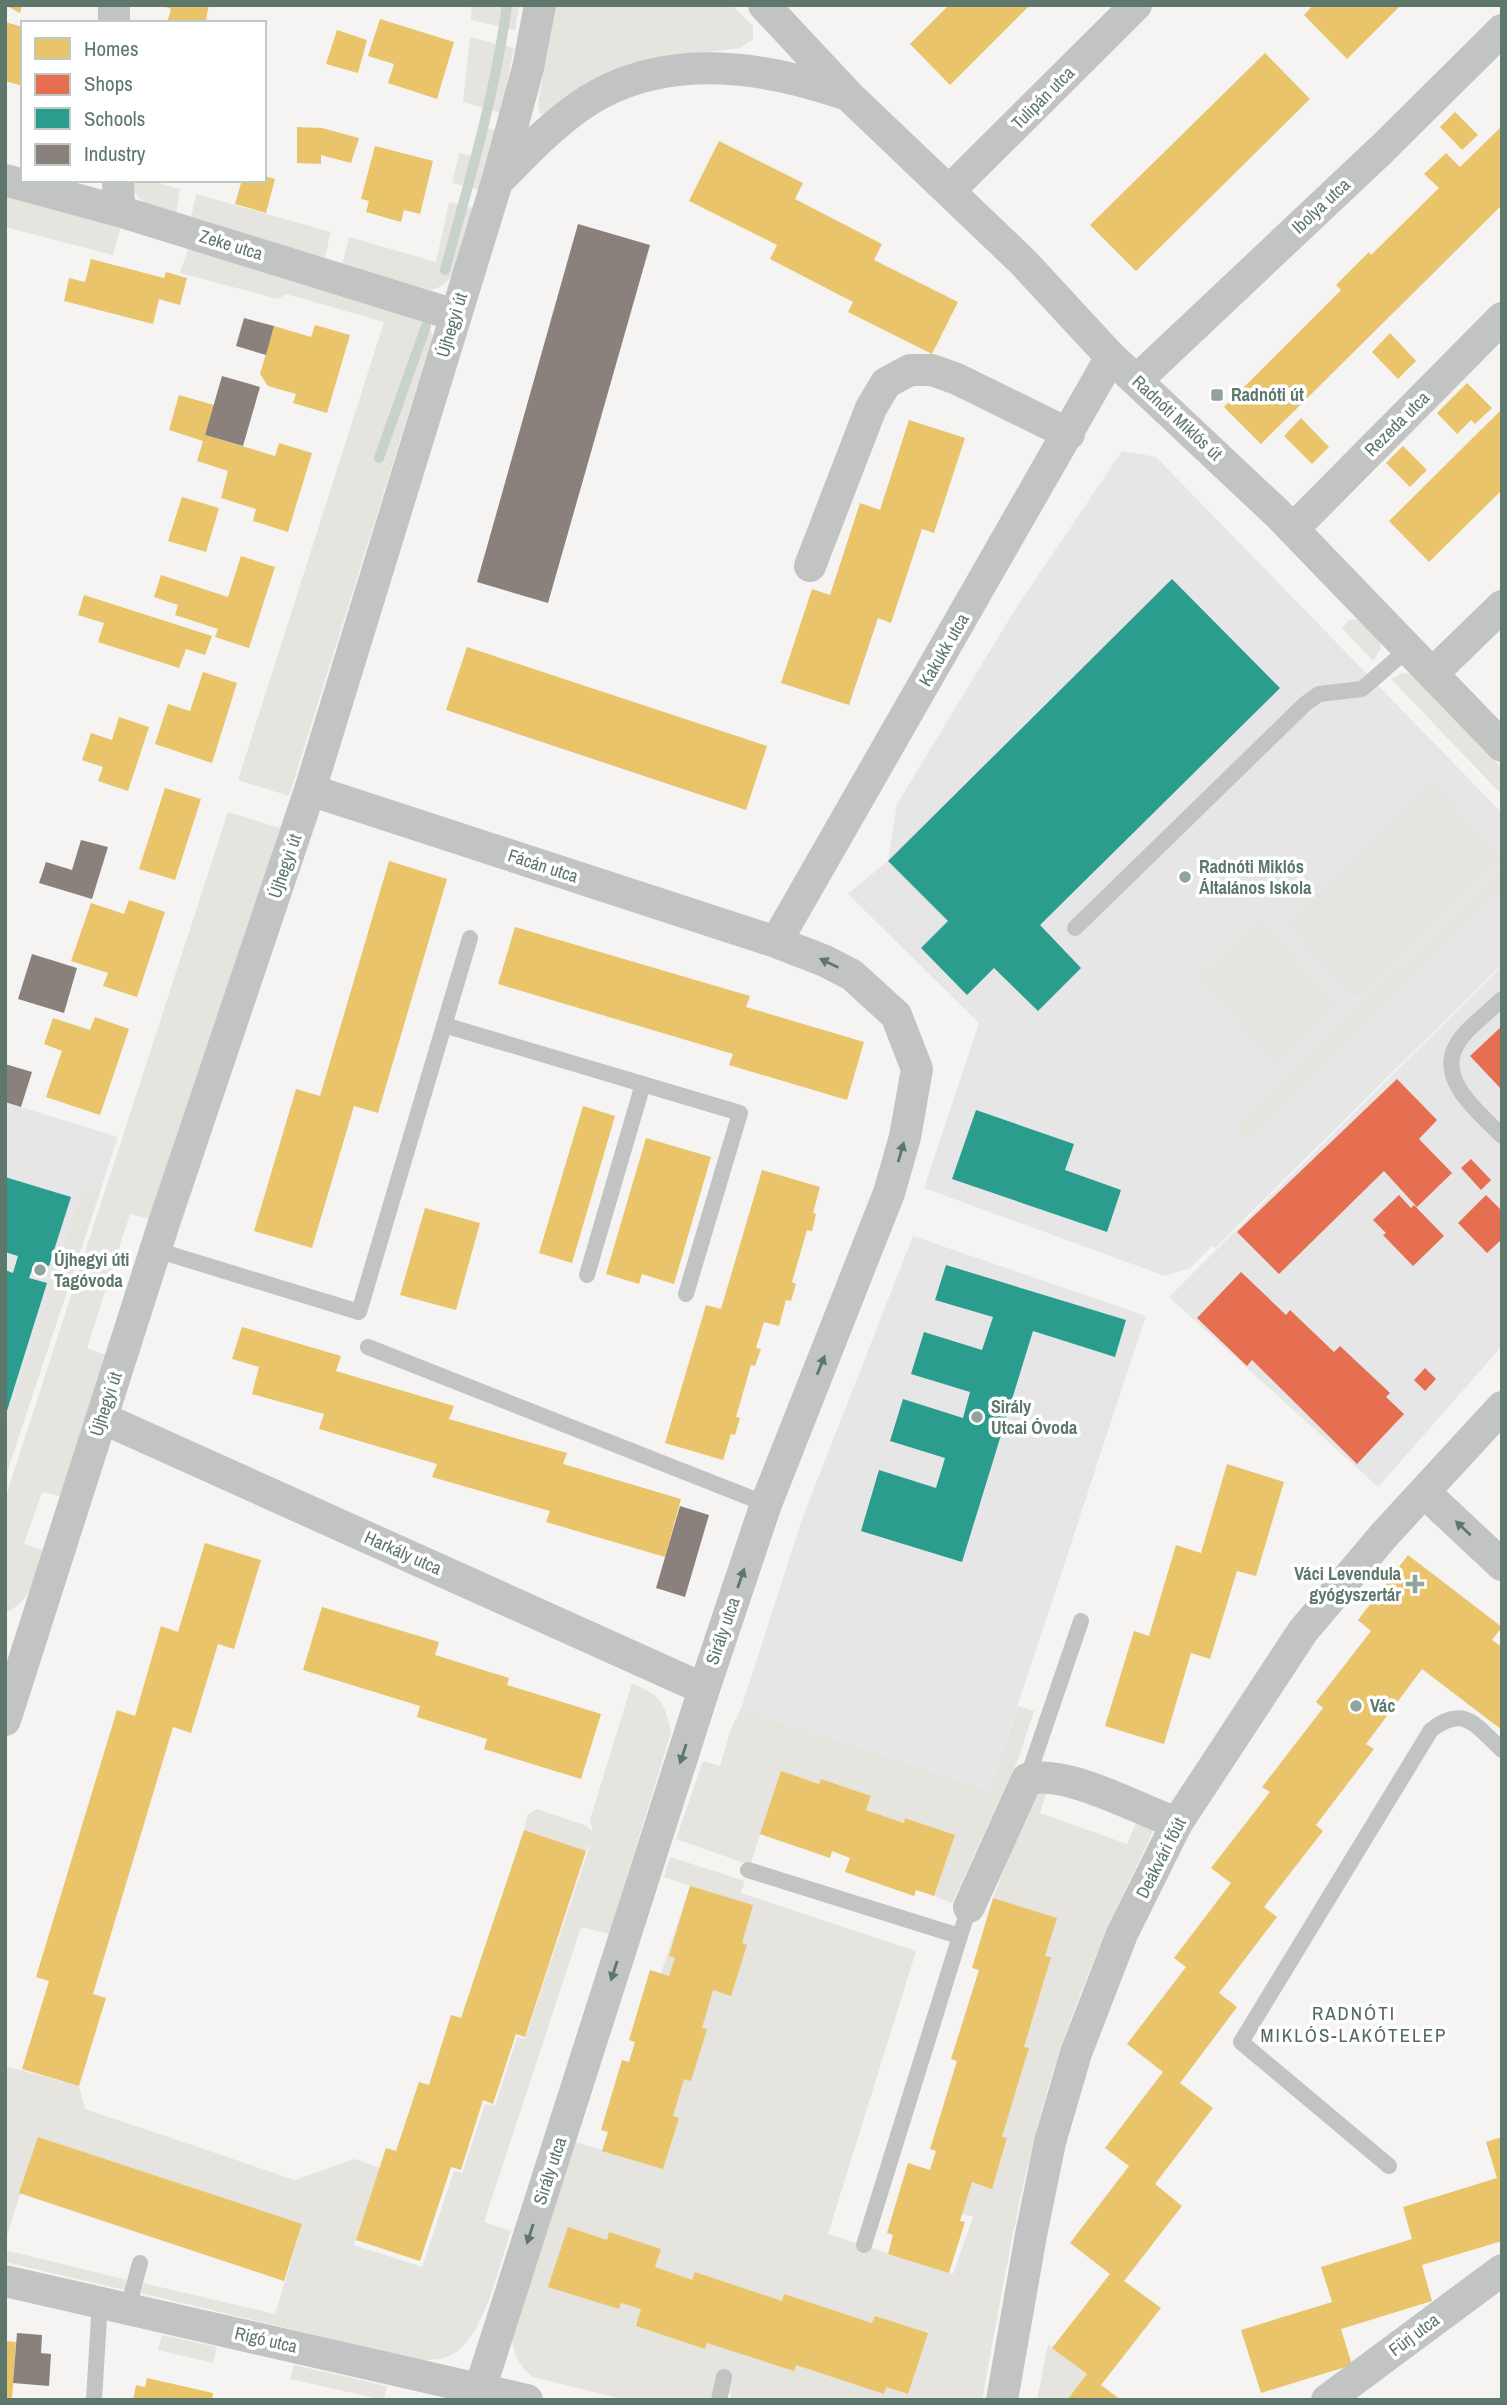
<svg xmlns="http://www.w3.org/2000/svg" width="1507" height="2405" font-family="'Archivo Narrow',sans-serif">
<rect width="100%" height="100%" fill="#f5f4f3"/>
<!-- built -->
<path fill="#e5e6e5" d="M 1122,451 L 1156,457 L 1502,813 L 1502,964 L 1215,1248 L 1212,1246 L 1190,1268 L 1165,1276 L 924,1188 L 979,1023 L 848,894 L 888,861 L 897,804 L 1013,613 Z
M 1502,966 L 1502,1346 L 1378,1487 L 1169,1297 Z
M 5,1102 L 118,1137 L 5,1478 Z
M 913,1236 L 1146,1316 L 989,1792 L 741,1709 L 802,1519 Z"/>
<!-- green -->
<path fill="#e6e4df" d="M 472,5 L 519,5 L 515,30 L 471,20 Z
M 555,5 L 732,5 L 753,26 L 753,39 L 740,48 L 650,59 L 585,85 L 547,113 L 540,114 L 538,105 Z
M 470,37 L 514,48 L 501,113 L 463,102 Z
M 483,127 L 498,131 L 480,190 L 452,183 L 459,153 L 476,157 Z
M 132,180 L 148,180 L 180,189 L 176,214 C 156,208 134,205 132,180 Z
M 5,193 L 121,226 L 113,255 L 5,227 Z
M 196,194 L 331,232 L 324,260 L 191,219 Z
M 449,202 L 474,208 C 466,235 462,285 430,290 L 342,265 L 349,237 L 436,262 Z
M 189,246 L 423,318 L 433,335 L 289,796 L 238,780 L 384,322 L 286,294 L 278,299 L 180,273 Z
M 1358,619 L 1380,642 L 1381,648 L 1373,661 L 1342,628 L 1349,620 Z
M 1403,673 L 1412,674 L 1502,768 L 1502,795 L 1391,679 Z
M 1433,783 L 1502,857 L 1355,998 L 1285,924 Z
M 228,812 L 280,828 L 153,1220 L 130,1214 L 87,1348 L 109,1356 L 63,1497 L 42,1492 L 24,1544 L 45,1551 C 36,1578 32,1600 5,1613 L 5,1499 Z
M 1502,867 L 1502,890 L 1248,1140 L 1237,1129 Z
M 1259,920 L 1338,1005 L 1276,1063 L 1197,978 Z
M 97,1185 L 102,1186 L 5,1478 L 5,1430 L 80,1197 Z
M 632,1683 C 661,1696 665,1702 671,1733 L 609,1934 L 581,1927 L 484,2222 L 511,2231 C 500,2262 484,2335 456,2352 C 444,2360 433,2360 419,2360 L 141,2293 L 143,2283 L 275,2314 L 302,2225 L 38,2137 L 5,2242 L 5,2066 L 79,2086 L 85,2109 L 295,2180 L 354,2159 L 380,2168 L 354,2245 L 422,2267 L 454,2171 L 462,2173 L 485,2104 L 495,2106 L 517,2037 L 525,2039 L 591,1842 L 586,1851 L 524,1830 L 527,1815 L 537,1809 L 587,1826 L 593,1833 L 590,1820 Z
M 1018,1706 L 1034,1711 L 1018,1760 L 952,1903 L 934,1896 L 955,1835 L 905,1818 L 904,1823 L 866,1810 L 871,1796 L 821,1779 L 819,1784 L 781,1772 L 750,1865 L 676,1839 L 703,1761 L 720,1766 L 731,1729 L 741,1709 L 989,1791 Z
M 1041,1788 L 1048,1788 L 1040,1813 L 1127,1844 L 1142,1809 L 1160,1817 C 1124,1892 1088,1967 1061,2047 C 1023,2160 1004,2282 982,2400 L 730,2400 L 731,2394 L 714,2390 L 711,2400 L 625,2400 L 533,2377 C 519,2365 514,2356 512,2338 L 573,2141 L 602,2150 L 690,1886 L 664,1877 L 670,1857 L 745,1881 L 741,1893 L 916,1951 L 828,2234 L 953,2274 L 973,2217 L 962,2214 L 972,2182 L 992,2188 L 1007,2139 L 1002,2137 L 1029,2049 L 1024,2047 L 1050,1957 L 1045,1956 L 1056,1918 L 993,1898 L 1031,1797 Z
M 5,2250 L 127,2280 L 125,2290 L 5,2262 Z
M 162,2335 L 217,2347 L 213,2363 L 158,2350 Z
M 1048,2344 L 1087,2374 L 1067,2400 L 1037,2400 Z
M 294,2365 L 387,2386 L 384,2400 L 290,2379 Z"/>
<!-- homes -->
<path fill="#e9c46a" d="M 5,5 L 22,5 L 20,13 Z
M 161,5 L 209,5 L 206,19 L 216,23 L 167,23 L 171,9 Z
M 949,5 L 1030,5 L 950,85 L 910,44 Z
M 1313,5 L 1401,5 L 1347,59 L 1304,15 Z
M 380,19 L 454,42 L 437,99 L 388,83 L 394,64 L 368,56 Z
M 5,22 L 23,27 L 23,86 L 5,81 Z
M 337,30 L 367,40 L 358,73 L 326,64 Z
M 1265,53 L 1310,99 L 1136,271 L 1090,225 Z
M 1455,112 L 1478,135 L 1462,150 L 1440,127 Z
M 1502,126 L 1502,205 L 1261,444 L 1224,407 L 1341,290 L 1336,285 L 1369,252 L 1371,255 L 1439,188 L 1424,174 L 1446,153 L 1460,167 Z
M 297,127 L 322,128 L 359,138 L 351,163 L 321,155 L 321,164 L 297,163 Z
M 719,141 L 803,183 L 795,199 L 882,244 L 874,260 L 958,302 L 932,354 L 848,312 L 853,302 L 770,259 L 777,245 L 689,201 Z
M 375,146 L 433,161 L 420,214 L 404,210 L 401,222 L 366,212 L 369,201 L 361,199 Z
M 264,176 L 275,179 L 266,213 L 235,204 L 242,180 L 264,180 Z
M 91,259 L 164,278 L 166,272 L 187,278 L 180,305 L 159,299 L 153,324 L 64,301 L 69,278 L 85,282 Z
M 315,325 L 350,335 L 327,413 L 293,403 L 296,394 L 268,386 L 260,374 L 274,326 L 311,337 Z
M 1390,333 L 1416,361 L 1398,379 L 1372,352 Z
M 1467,383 L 1492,408 L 1475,424 L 1471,420 L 1457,434 L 1437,413 Z
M 179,395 L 214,405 L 205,435 L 275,456 L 279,443 L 312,453 L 288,532 L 253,521 L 256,509 L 221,498 L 228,471 L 197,461 L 203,441 L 169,430 Z
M 1502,409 L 1502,490 L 1429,562 L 1389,521 Z
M 1301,418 L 1329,447 L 1312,464 L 1284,436 Z
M 909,420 L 965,438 L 934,533 L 922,529 L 891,623 L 878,618 L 849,705 L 781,683 L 812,589 L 830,595 L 860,503 L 880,510 Z
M 1403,446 L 1427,470 L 1410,487 L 1386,463 Z
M 182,497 L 219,508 L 206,552 L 168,541 Z
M 241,556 L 275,567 L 249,648 L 215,637 L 218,629 L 175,615 L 178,605 L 154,597 L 161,575 L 228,597 Z
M 84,595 L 212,636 L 205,655 L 186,649 L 179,668 L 98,642 L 104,623 L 78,615 Z
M 467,647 L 767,746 L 746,810 L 446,710 Z
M 203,672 L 237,683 L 212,763 L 155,744 L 168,704 L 190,711 Z
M 119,717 L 149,727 L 128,791 L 98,781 L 103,767 L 82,760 L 91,733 L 112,740 Z
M 165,788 L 201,799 L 175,880 L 139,869 Z
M 389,861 L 447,879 L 378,1113 L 354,1106 L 312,1248 L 254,1231 L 296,1089 L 320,1096 Z
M 129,900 L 165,912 L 137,997 L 103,986 L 108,973 L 71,961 L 91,903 L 124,914 Z
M 515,927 L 750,996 L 746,1007 L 864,1042 L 847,1100 L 729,1065 L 733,1054 L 498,984 Z
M 95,1017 L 129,1029 L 100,1115 L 46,1097 L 62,1051 L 44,1044 L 53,1018 L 90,1030 Z
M 583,1106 L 615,1116 L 572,1263 L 539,1253 Z
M 646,1138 L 711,1157 L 674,1284 L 642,1274 L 639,1284 L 606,1274 Z
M 762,1170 L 820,1187 L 813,1213 L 816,1214 L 812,1231 L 807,1230 L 792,1282 L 796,1284 L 791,1301 L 786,1300 L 779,1326 L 764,1322 L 756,1348 L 761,1349 L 755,1366 L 751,1365 L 736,1417 L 740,1418 L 735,1435 L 731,1434 L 723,1460 L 665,1443 L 706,1305 L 721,1309 Z
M 425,1208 L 480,1223 L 456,1310 L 400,1295 Z
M 242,1327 L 341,1356 L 336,1371 L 454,1406 L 449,1419 L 567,1453 L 563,1464 L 681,1499 L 665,1557 L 546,1522 L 550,1511 L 432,1477 L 437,1464 L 319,1429 L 324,1414 L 252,1394 L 259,1367 L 232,1359 Z
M 1227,1464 L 1284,1482 L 1256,1576 L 1237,1571 L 1210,1659 L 1191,1653 L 1164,1744 L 1105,1726 L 1134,1631 L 1149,1636 L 1176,1545 L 1201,1553 Z
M 205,1543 L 261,1560 L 234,1649 L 218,1644 L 191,1733 L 173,1727 L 93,1994 L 106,1998 L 79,2086 L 22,2069 L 49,1981 L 36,1977 L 117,1710 L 135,1716 L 161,1626 L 178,1632 Z
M 1408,1555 L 1502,1627 L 1492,1640 L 1502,1647 L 1502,1730 L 1422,1669 L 1366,1744 L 1374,1749 L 1316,1825 L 1323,1831 L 1264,1907 L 1277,1917 L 1219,1993 L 1237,2007 L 1180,2083 L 1213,2108 L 1155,2184 L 1182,2206 L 1124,2281 L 1161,2308 L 1101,2385 L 1121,2400 L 1067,2400 L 1087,2374 L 1052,2348 L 1110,2274 L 1070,2243 L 1129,2166 L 1105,2148 L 1163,2072 L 1127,2044 L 1186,1967 L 1174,1958 L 1231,1883 L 1211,1868 L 1270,1792 L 1262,1787 L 1323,1708 L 1316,1702 L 1371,1631 L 1358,1620 Z
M 322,1607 L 439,1642 L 435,1655 L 509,1678 L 507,1685 L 601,1714 L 581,1779 L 484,1749 L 487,1739 L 417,1717 L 420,1706 L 303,1670 Z
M 781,1771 L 819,1784 L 821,1779 L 871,1796 L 866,1810 L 904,1823 L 905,1818 L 955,1835 L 934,1896 L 916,1890 L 914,1896 L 845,1872 L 850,1858 L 832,1851 L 830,1858 L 760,1834 Z
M 524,1830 L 586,1851 L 525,2037 L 516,2034 L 493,2104 L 483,2100 L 461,2170 L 451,2167 L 420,2261 L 356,2240 L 386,2148 L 396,2151 L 419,2082 L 429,2085 L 451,2015 L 461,2018 Z
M 690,1886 L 753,1905 L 742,1943 L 747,1945 L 731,1996 L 713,1990 L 702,2028 L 707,2029 L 691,2081 L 684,2079 L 673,2116 L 679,2118 L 663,2169 L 602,2151 L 608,2132 L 601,2130 L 622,2060 L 629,2062 L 635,2042 L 629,2040 L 650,1970 L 669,1976 L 675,1958 L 669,1956 Z
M 993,1898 L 1057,1918 L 1045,1956 L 1051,1957 L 1024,2047 L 1029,2048 L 1002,2137 L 1007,2138 L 992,2189 L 972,2182 L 960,2221 L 965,2222 L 949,2273 L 888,2254 L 893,2235 L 887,2233 L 908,2163 L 930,2170 L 936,2151 L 930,2149 L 957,2061 L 951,2059 L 979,1970 L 972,1968 Z
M 38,2137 L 302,2224 L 284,2281 L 19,2193 Z
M 1502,2137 L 1502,2241 L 1422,2265 L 1432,2301 L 1341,2329 L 1352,2365 L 1261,2393 L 1241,2330 L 1332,2302 L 1321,2267 L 1412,2239 L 1403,2207 L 1497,2178 L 1486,2142 Z
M 568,2227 L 607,2240 L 609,2232 L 661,2249 L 655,2267 L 692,2280 L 695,2272 L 782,2301 L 784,2294 L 872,2323 L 875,2316 L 928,2333 L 908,2394 L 886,2387 L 884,2394 L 796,2365 L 794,2371 L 707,2343 L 705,2349 L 636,2326 L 641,2309 L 621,2303 L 619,2309 L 548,2287 Z
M 5,2341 L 16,2342 L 12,2400 L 5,2400 Z
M 147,2378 L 213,2393 L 212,2400 L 133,2400 L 136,2385 L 145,2387 Z"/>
<!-- shops -->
<path fill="#e76f51" d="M 1502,1026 L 1502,1090 L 1470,1056 Z
M 1397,1079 L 1437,1120 L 1419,1139 L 1452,1173 L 1417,1207 L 1384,1171 L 1279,1274 L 1237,1232 Z
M 1471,1159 L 1491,1180 L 1481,1190 L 1461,1168 Z
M 1399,1195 L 1411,1208 L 1414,1205 L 1444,1236 L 1413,1266 L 1383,1235 L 1386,1233 L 1373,1220 Z
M 1486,1195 L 1502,1211 L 1502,1239 L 1487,1253 L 1458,1223 Z
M 1241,1272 L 1286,1315 L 1290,1310 L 1334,1352 L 1340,1346 L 1390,1393 L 1386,1397 L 1404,1414 L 1357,1464 L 1252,1360 L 1247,1366 L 1197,1318 Z
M 1425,1368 L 1436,1379 L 1425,1391 L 1414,1380 Z"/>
<!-- schools -->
<path fill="#2a9d8f" d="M 1172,579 L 1280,688 L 1040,925 L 1081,968 L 1038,1011 L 994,968 L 967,995 L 921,948 L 948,921 L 888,861 Z
M 976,1110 L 1074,1144 L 1065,1170 L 1121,1190 L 1107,1232 L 952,1179 Z
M 5,1177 L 71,1197 L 49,1266 L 35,1262 L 29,1278 L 47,1283 L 6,1414 L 5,1270 L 13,1273 L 18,1256 L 5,1252 Z
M 946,1265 L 1126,1320 L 1115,1357 L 1033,1331 L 962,1562 L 861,1531 L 879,1470 L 936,1488 L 945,1458 L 890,1441 L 903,1399 L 963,1418 L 970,1392 L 911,1374 L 924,1332 L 982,1350 L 993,1317 L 935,1300 Z"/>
<!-- industry -->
<path fill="#8a817c" d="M 578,224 L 650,245 L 548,603 L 477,582 Z
M 244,318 L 274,326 L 266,355 L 236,346 Z
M 222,376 L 260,387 L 243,446 L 205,435 Z
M 81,840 L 108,847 L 92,899 L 39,883 L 46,862 L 72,870 Z
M 32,954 L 77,968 L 64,1013 L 18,999 Z
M 5,1064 L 32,1072 L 21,1107 L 5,1102 Z
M 680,1506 L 709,1515 L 685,1597 L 656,1588 Z
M 17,2333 L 42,2335 L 41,2353 L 51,2354 L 49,2386 L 13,2383 Z"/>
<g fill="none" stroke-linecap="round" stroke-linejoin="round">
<!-- stream -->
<path stroke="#c7d2ca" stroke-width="10" d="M 445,270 C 469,182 495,95 507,5
M 379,458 L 426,326"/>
<!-- service -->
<path stroke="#c1c4c3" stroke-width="16" d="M 1075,928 L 1305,704 L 1319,694 L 1362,689 L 1408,649
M 1502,999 C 1488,1013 1465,1029 1456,1046 C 1437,1081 1481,1114 1502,1136
M 444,1025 L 740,1113 L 686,1294
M 156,1250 L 359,1312 L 470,938
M 587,1275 L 643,1084
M 368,1347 L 766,1504
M 1027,1779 L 1081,1621
M 748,1870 L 959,1936
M 1389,2166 L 1241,2042 L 1431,1730 C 1465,1704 1476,1726 1502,1750
M 864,2245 L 969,1907
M 128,2308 L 140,2263
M 94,2400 L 100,2302
M 719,2400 L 724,2377"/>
<!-- minor -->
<path stroke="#c1c4c3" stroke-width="32" d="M 114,5 L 114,23
M 764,5 L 848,95 L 1023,262 L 1111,357 L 1278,514 L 1502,746
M 501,178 C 528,150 556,121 589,100 C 667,52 763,66 844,94
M 5,180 L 119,211 L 455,315
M 118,180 L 119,211
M 950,190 L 1136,5
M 1137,380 L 1382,149 L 1502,30
M 1293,529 L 1502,318
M 810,566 L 871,408 L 886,383 L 910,370 L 932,370 L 957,379 L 1069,434
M 1433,673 L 1502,606
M 310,790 L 776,942 L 825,961 L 852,975 L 896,1015 L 917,1069 L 905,1137 L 889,1193 L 766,1504 L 704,1689 L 480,2389
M 776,942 L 1111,357
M 102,1418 L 704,1689
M 1424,1492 L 1502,1565
M 5,1720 L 164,1223 L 310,790 L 497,182 L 528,68 L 540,5
M 969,1907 L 1027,1779 C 1067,1769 1137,1809 1177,1823
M 5,2281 L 527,2400
M 1002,2400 L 1031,2235 L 1050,2142 L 1076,2053 L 1122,1934 L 1177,1823 L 1303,1631 L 1385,1534 L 1502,1407
M 1327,2400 L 1502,2270"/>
</g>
<!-- one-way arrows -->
<defs><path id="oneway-solid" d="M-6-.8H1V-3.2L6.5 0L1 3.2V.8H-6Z" transform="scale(1.75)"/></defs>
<g fill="#5d786b">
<use href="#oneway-solid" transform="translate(829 963) rotate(-154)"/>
<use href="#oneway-solid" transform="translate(901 1152) rotate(-74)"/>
<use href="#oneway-solid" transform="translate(821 1365) rotate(-68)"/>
<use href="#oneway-solid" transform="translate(1463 1528) rotate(-137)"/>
<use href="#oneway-solid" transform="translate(741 1578) rotate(-71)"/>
<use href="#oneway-solid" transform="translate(683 1754) rotate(108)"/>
<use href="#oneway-solid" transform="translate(614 1971) rotate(108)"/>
<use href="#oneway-solid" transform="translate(530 2234) rotate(108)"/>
</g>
<!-- markers -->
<g fill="#92a39b" stroke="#fff" stroke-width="2.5">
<rect x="1210" y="388" width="14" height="14" rx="3.5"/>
<circle cx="1185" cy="877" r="7"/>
<circle cx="40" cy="1270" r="7"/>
<circle cx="977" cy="1417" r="7"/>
<path d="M1411.5 1573.5h7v7h7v7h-7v7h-7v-7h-7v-7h7z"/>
<circle cx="1356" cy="1706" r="7"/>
</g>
<g text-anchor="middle" stroke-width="7" stroke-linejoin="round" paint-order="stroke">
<!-- street labels -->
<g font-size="18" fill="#5d786b" stroke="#fff">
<text transform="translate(1043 98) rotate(-45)" y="6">Tulipán utca</text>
<text transform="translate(1321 206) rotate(-43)" y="6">Ibolya utca</text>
<text transform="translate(231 245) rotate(17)" y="6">Zeke utca</text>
<text transform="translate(452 325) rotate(-73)" y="6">Újhegyi út</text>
<text transform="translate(1177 418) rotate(43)" y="6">Radnóti Miklós út</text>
<text transform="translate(1397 424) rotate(-45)" y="6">Rezeda utca</text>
<text transform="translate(944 650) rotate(-60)" y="6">Kakukk utca</text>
<text transform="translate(285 866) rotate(-71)" y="6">Újhegyi út</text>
<text transform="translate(543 866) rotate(18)" y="6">Fácán utca</text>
<text transform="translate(106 1404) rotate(-72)" y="6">Újhegyi út</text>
<text transform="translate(403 1553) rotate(24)" y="6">Harkály utca</text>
<text transform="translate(723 1631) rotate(-71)" y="6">Sirály utca</text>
<text transform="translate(1161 1858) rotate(-63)" y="6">Deákvári főút</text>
<text transform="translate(550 2171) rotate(-72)" y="6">Sirály utca</text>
<text transform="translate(1414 2335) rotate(-37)" y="6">Fürj utca</text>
<text transform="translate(266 2340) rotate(13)" y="6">Rigó utca</text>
</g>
<!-- poi labels -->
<g font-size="18" font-weight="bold" fill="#5d786b" stroke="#fff" text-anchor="start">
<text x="1231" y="401">Radnóti út</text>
<text x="1199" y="873">Radnóti Miklós<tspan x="1199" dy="21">Általános Iskola</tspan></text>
<text x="54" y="1266">Újhegyi úti<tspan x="54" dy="21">Tagóvoda</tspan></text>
<text x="991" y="1413">Sirály<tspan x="991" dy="21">Utcai Óvoda</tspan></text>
<text x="1401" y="1580" text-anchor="end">Váci Levendula<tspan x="1401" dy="21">gyógyszertár</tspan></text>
<text x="1370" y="1712">Vác</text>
</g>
<!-- neighbourhood labels -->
<g font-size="19" letter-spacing="2" fill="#53685e" stroke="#fff">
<text x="1354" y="2020">RADNÓTI<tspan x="1354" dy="22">MIKLÓS-LAKÓTELEP</tspan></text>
</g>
</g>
<!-- border -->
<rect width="1507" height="2405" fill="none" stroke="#5d786b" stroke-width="14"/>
<!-- legend -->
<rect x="21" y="21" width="245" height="161" fill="#ffffff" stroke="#bec9c4" stroke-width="2"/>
<rect x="35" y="38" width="35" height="21" fill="#e9c46a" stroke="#bec9c4" stroke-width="2"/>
<text x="84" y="56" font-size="21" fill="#5d786b">Homes</text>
<rect x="35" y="74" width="35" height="21" fill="#e76f51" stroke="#bec9c4" stroke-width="2"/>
<text x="84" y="91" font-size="21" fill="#5d786b">Shops</text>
<rect x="35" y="108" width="35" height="21" fill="#2a9d8f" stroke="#bec9c4" stroke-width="2"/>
<text x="84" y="126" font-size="21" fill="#5d786b">Schools</text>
<rect x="35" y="144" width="35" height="21" fill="#8a817c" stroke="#bec9c4" stroke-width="2"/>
<text x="84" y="161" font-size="21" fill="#5d786b">Industry</text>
</svg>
